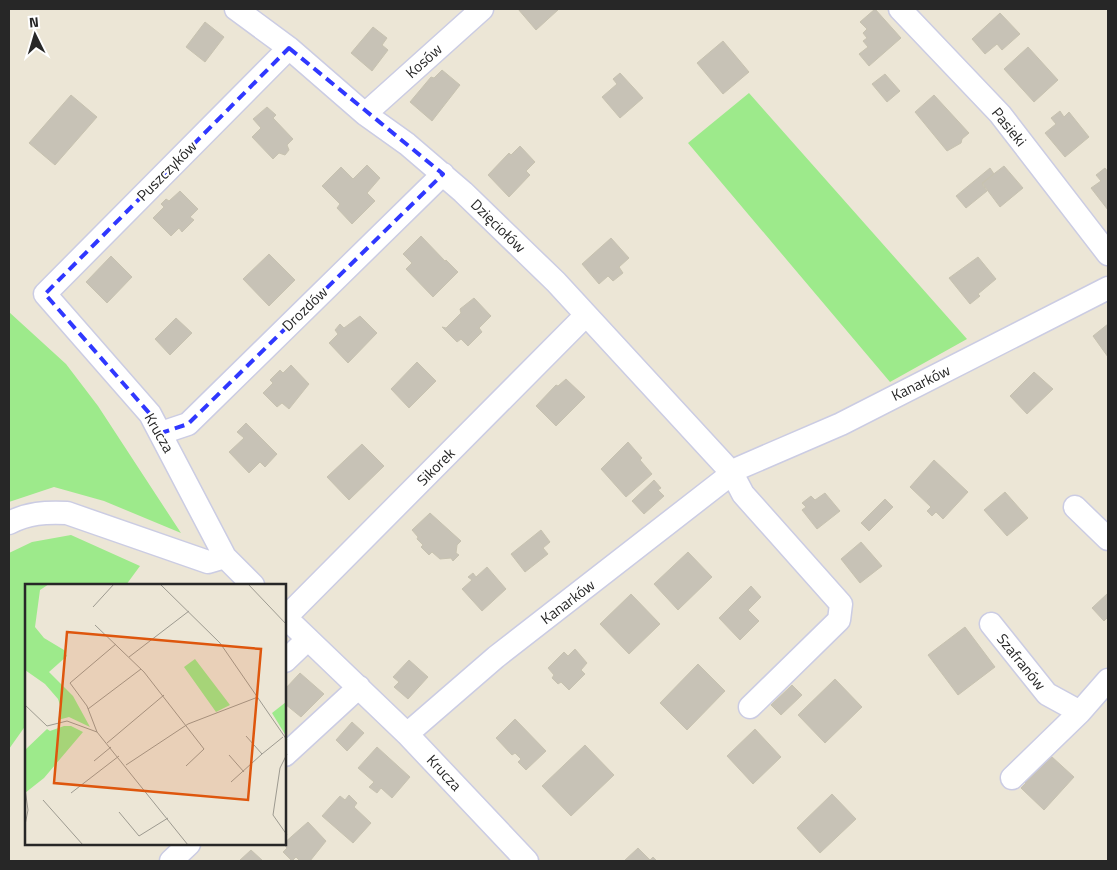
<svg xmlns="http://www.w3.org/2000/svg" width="1117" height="870" font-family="'Titillium Web',sans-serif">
<rect width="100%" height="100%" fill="#ece6d6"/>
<!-- green -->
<path fill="#9dea8b" d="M 749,93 L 967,339 L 890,382 L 688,143 Z
M 9,312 L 66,364 L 98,406 L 181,533 L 104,501 L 54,487 L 9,502 Z
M 71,535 L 140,566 L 126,585 L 26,585 L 26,725 L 9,749 L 9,553 L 32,542 Z"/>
<!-- building -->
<path fill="#c7c2b6" stroke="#c7c2b0" d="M 518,9 L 559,9 L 536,30 Z
M 875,9 L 901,38 L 869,66 L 859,54 L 868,47 L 863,41 L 867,38 L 863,33 L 867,29 L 860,22 Z
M 1000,13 L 1020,34 L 1002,50 L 997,44 L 985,54 L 972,39 Z
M 205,22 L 224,37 L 205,62 L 186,47 Z
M 373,27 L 387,38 L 382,45 L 388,50 L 372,71 L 351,53 Z
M 723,41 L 749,72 L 723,94 L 697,63 Z
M 1028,47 L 1058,80 L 1034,102 L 1004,69 Z
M 442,70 L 460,85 L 432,121 L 410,102 L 431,77 L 434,78 Z
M 620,73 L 643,98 L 620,118 L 602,97 L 617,84 L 613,79 Z
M 885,74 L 900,91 L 887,102 L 872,84 Z
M 71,95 L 97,117 L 55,165 L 29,143 Z
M 934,95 L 969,133 L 962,139 L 961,143 L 947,151 L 915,112 Z
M 267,107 L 276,115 L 273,118 L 293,139 L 287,145 L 289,150 L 285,155 L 279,153 L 273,159 L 252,137 L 261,128 L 253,119 Z
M 1060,111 L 1064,117 L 1069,112 L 1089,137 L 1065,157 L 1045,133 L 1056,124 L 1051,118 Z
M 520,146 L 535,162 L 526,171 L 530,175 L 509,197 L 488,175 L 509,153 L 511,155 Z
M 367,165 L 380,178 L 367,193 L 375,201 L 352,224 L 337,208 L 340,204 L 322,186 L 341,167 L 353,179 Z
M 1004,166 L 1023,188 L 1000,207 L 982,183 Z
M 990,168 L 994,174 L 982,184 L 987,191 L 966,208 L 956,196 Z
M 1105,168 L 1108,172 L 1108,210 L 1091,188 L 1101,181 L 1096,175 Z
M 180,191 L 198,209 L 190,217 L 194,220 L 182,232 L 179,228 L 171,236 L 153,218 L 164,207 L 161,204 L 166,199 L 169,201 Z
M 421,236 L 445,261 L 446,260 L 458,272 L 433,297 L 406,269 L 412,263 L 403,254 Z
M 611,238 L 629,258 L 619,267 L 623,273 L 613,281 L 608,276 L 599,284 L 582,264 Z
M 269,254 L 295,280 L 269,306 L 243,279 Z
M 111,256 L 132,277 L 107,303 L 86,282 Z
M 978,257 L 996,279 L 978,294 L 980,296 L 970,304 L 949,278 Z
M 474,298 L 491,316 L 479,328 L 482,332 L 468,346 L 461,339 L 457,342 L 442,327 L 446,328 L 461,313 L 460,309 Z
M 360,316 L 377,333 L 348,363 L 329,343 L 338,334 L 335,330 L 340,324 L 344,328 Z
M 176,318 L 192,333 L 170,355 L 155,339 Z
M 1108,324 L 1108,357 L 1093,336 Z
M 417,362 L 436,381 L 409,408 L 391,389 Z
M 291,365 L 309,384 L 289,409 L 282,403 L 277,407 L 263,393 L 273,383 L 270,380 L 280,370 L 283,373 Z
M 1034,372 L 1053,389 L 1027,414 L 1010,396 Z
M 566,379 L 585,397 L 556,426 L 536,406 L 556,385 L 558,386 Z
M 246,423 L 277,454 L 265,467 L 260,462 L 249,473 L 229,452 L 244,438 L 237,432 Z
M 628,442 L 642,458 L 640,460 L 652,474 L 626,497 L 601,469 Z
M 362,444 L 384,466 L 349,500 L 327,477 Z
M 934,460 L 968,492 L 943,519 L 936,512 L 932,516 L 927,511 L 931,507 L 910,487 Z
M 654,480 L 661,488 L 658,490 L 664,496 L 644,514 L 632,501 Z
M 1005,492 L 1028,518 L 1007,536 L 984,510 Z
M 825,493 L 840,511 L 817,529 L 802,510 L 806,507 L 802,503 L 811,496 L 815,500 Z
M 885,499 L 893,507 L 869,531 L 861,523 Z
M 430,513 L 461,541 L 457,545 L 456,553 L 459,555 L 453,561 L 451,558 L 440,559 L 432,552 L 429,555 L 421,547 L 423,545 L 417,539 L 418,537 L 412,530 Z
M 541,530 L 550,542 L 543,548 L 548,554 L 525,572 L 511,554 Z
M 861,542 L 882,566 L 860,583 L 841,559 Z
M 688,552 L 712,577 L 678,610 L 654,584 Z
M 487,567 L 506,589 L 482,611 L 462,589 L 472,580 L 468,577 L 473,573 L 476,577 Z
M 751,586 L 761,597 L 748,610 L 759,621 L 740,640 L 719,618 Z
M 1108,593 L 1108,617 L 1104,621 L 1092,608 Z
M 631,594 L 660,624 L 629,654 L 600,624 Z
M 965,627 L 995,667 L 958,695 L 928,655 Z
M 575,649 L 587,663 L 581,670 L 585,674 L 569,690 L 561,682 L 558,684 L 552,678 L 554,675 L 548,668 L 564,652 L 568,656 Z
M 409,660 L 428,677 L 408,699 L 394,687 L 399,682 L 393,677 Z
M 698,664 L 725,691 L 687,730 L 660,703 Z
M 300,673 L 324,694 L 301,717 L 285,704 L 285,689 Z
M 835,679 L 862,707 L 825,743 L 798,715 Z
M 792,685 L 802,695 L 781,715 L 771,705 Z
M 515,719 L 546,751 L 526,770 L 518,762 L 521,759 L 515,753 L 512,755 L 496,738 Z
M 352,722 L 364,733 L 347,751 L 336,740 Z
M 755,729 L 781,757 L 753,784 L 727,756 Z
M 585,745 L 614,775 L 571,816 L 542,786 Z
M 377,747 L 410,777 L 392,798 L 381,788 L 377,793 L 369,787 L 374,782 L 358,768 Z
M 1051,756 L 1074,777 L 1044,810 L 1021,788 L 1026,783 L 1022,779 L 1042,757 L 1046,761 Z
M 832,794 L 856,819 L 820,853 L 797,828 Z
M 349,795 L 357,803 L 354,807 L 371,823 L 353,843 L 322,816 L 340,796 L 345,800 Z
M 308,822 L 326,841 L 310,861 L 300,861 L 296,857 L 292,861 L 283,852 L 287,848 L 283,844 Z
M 638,848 L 650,860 L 653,857 L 657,861 L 624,861 Z
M 251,850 L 263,861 L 239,861 Z"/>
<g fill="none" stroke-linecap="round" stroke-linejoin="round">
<!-- minor casing -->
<g stroke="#cbcce3" stroke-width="25">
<path id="minor" d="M 236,9 L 289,48 L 365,114 L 407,144 L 463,192 L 556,282 L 732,473 L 743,494 L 841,604 L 839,620 L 750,707
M 900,9 L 1000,114 L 1108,254
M 365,114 L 482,9
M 161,433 L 188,424 L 443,174
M 1075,507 L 1108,539
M 9,523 C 28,513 45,512 67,513 L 208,562 L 225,557
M 253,585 L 225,557 L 150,414 L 45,294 L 289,48
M 285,617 L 407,734 L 527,861
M 285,618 L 586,315
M 991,624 L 1047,694 L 1080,712
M 285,661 L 308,639
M 407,734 L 496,657 L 739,468 L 841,424 L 1108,288
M 285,755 L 359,687
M 1012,778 L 1080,712 L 1108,680
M 171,861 L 189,844"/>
</g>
<!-- minor -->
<use href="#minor" stroke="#fff" stroke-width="22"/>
</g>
<!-- marked area -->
<path fill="none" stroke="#3038ff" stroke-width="4" stroke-dasharray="10 6" stroke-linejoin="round" d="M 289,48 L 443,174 L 188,424 L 161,433 L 150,414 L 45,294 Z"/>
<g text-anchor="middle" stroke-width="4.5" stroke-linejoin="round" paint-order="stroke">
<!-- street labels -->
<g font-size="15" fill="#272727" stroke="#fff">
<text transform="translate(424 61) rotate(-42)" y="5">Kosów</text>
<text transform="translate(1009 127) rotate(51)" y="5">Pasieki</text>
<text transform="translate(167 171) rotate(-45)" y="5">Puszczyków</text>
<text transform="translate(498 226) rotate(44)" y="5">Dzięciołów</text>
<text transform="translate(305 309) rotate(-44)" y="5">Drozdów</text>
<text transform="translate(921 383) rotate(-26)" y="5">Kanarków</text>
<text transform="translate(159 433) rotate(60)" y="5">Krucza</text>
<text transform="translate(436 467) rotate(-45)" y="5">Sikorek</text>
<text transform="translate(568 602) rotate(-37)" y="5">Kanarków</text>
<text transform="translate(1021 662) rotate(51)" y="5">Szafranów</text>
<text transform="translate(444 773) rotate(47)" y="5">Krucza</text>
</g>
</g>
<!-- overview -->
<g transform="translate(25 584)">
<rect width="261" height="261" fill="#ece6d6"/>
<path d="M 0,0 L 24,0 L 15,6 L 10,43 L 19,54 L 39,66 L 42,72 L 24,88 L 48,112 L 65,143 L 44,133 L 33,136 L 36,124 L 33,115 L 20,100 L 0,86 ZM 170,75 L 205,121 L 191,128 L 159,83 ZM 261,118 L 261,152 L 247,129 ZM 39,142 L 46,142 L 58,148 L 19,194 L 0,209 L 0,227 L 0,166 L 22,145 L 25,147 Z" fill="#9dea8b"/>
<path fill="none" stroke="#9d9a90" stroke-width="1" d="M 135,0 L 195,59 L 262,156M 223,0 L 262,41M 68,23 L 89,0M 70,41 L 119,88 L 179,165 L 161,182M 91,60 L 45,99 L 62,122 L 72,148 L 163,261M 104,73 L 164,27M 0,121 L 22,142 L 42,137 L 72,148M 63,125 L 116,85M 221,152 L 237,170 L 258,153M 82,159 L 139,111M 262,170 L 255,184 L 248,231 L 262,251M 204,171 L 219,188M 69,177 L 86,163M 101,181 L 163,140 L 233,113M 206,198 L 237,170M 0,205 L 3,226 L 0,241M 46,209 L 94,172M 18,216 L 58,261M 94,228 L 114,252 L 143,234"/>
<path fill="#de560d" fill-opacity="0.15" stroke="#de560d" stroke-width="2.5" d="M 42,48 L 236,65 L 223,216 L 29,199 Z"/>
<rect width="261" height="261" fill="none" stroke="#272727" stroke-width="2.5"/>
</g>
<!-- border -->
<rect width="1117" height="870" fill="none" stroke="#272727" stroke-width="20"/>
<!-- north arrow -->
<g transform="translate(35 35) rotate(355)" stroke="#ffffff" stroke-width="4" paint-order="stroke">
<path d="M0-4L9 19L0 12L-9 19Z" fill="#272727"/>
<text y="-8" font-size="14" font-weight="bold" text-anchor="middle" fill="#272727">N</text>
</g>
</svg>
